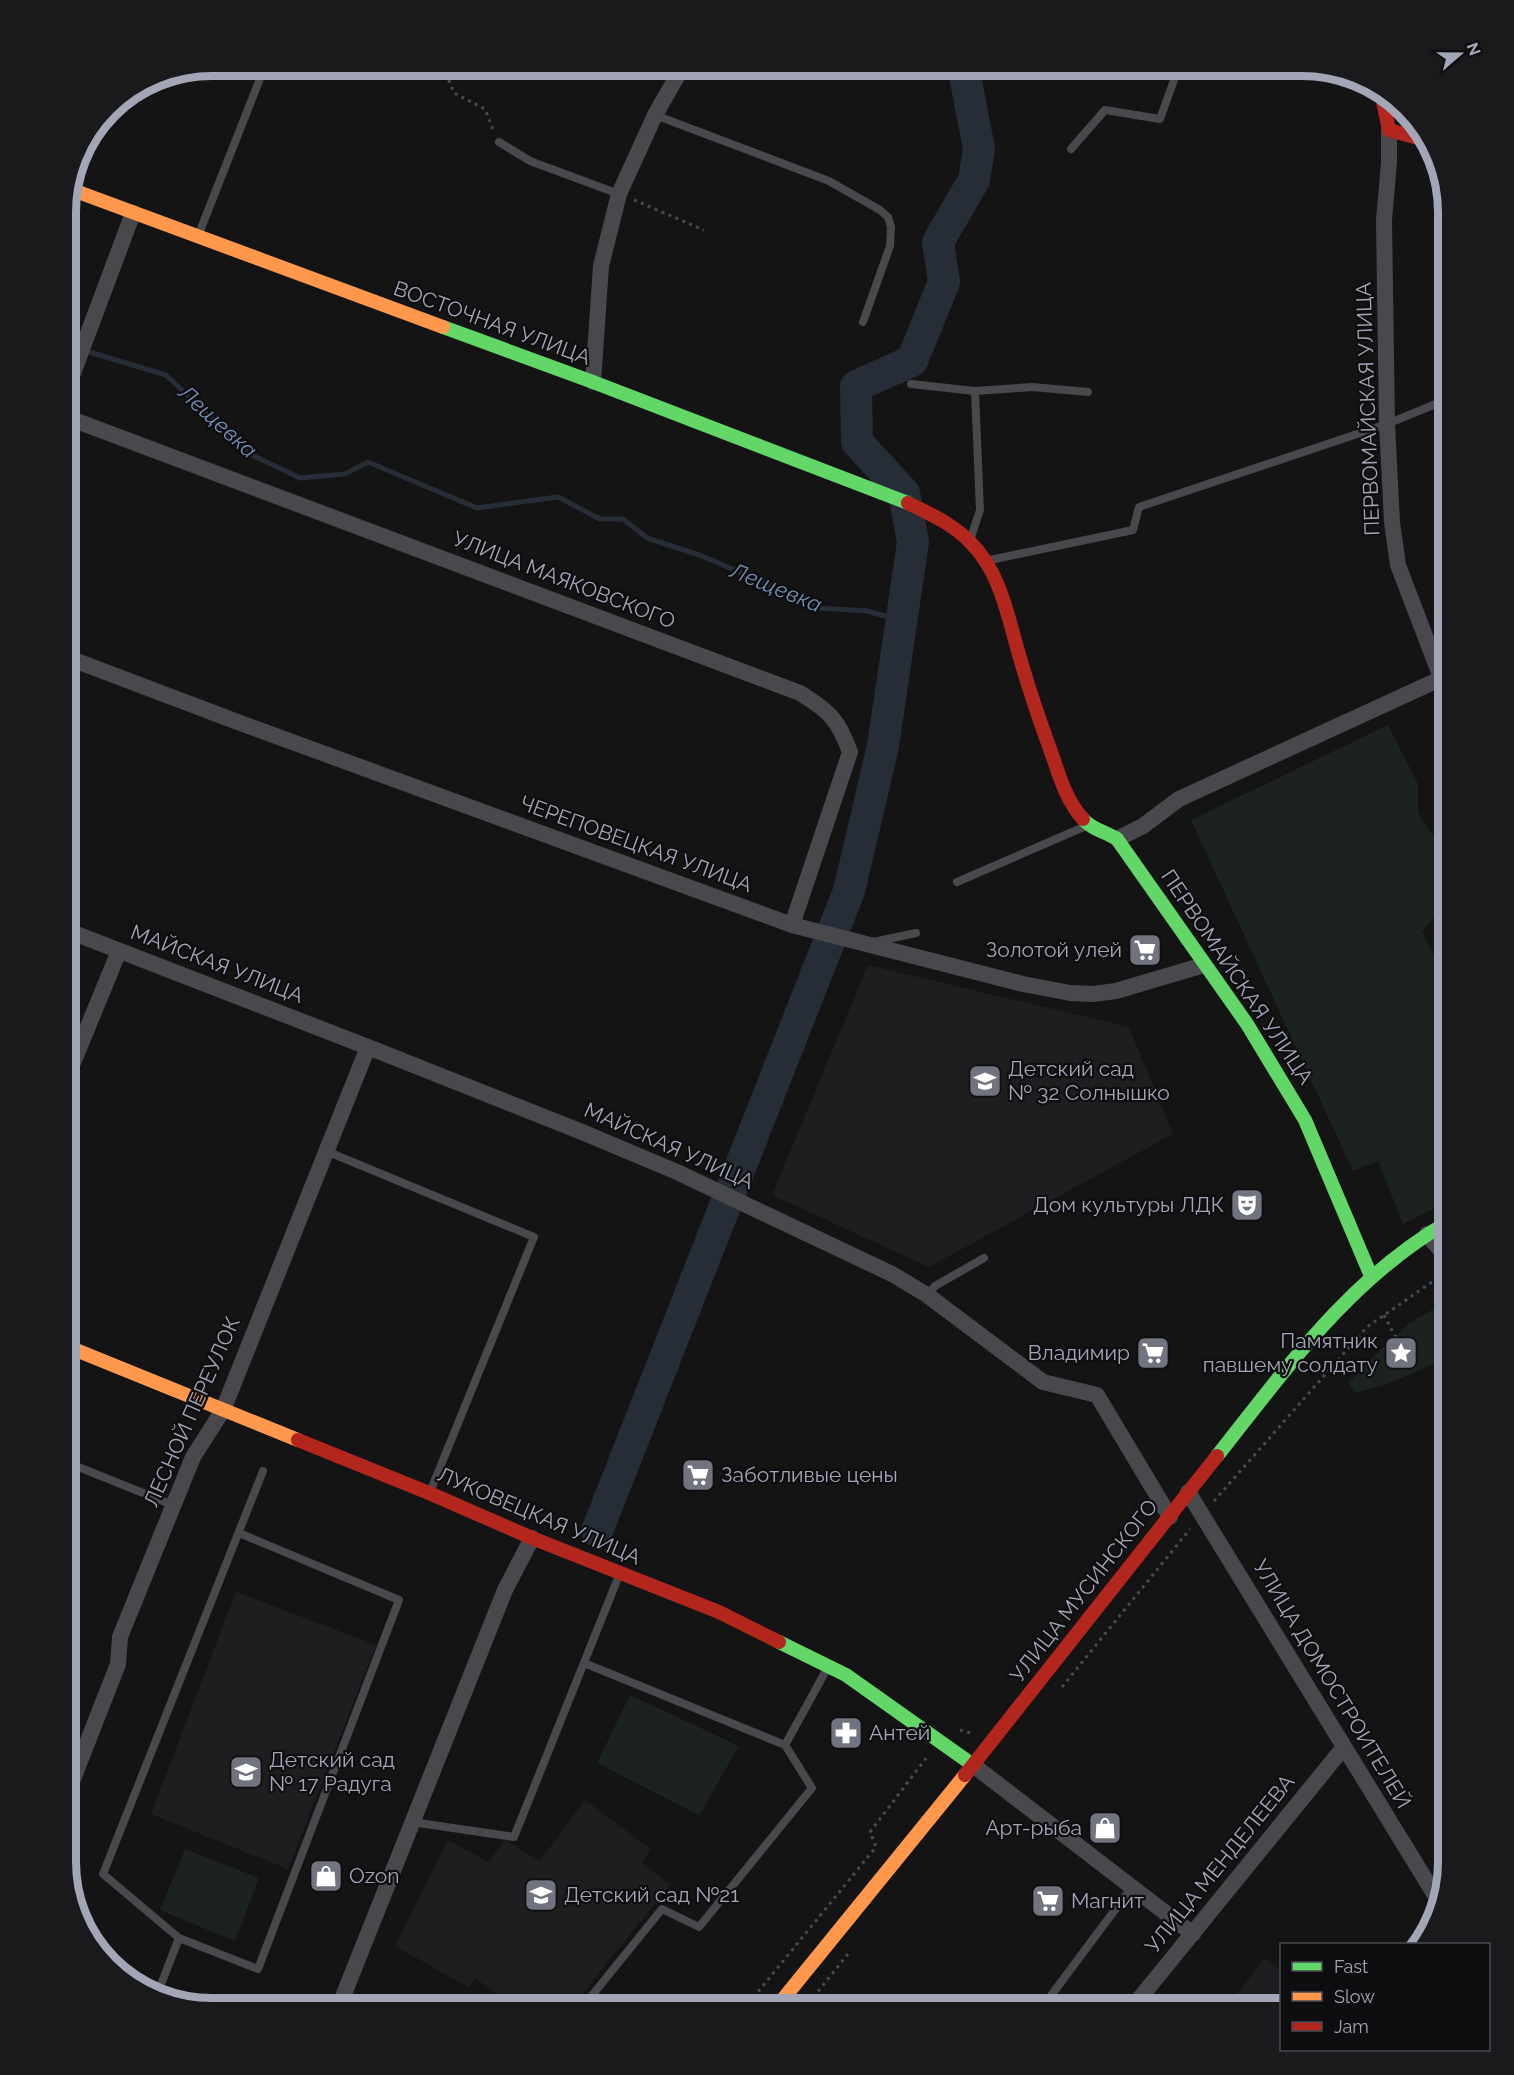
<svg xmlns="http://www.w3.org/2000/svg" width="1514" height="2075" font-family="Raleway,sans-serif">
<rect width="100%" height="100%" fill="#141414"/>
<!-- built -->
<path fill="#1e1e20" d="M 868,965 L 1129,1027 L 1173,1134 L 929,1267 L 772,1195 Z
M 236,1592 L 376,1645 L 288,1869 L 151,1814 Z
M 585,1800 L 651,1849 L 642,1862 L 670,1885 L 570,2009 L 501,2009 L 506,2001 L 475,1978 L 468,1987 L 395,1946 L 448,1840 L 489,1862 L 504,1840 L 540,1861 Z
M 1265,1958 L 1281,1971 L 1281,2009 L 1225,2009 Z"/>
<!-- green -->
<path fill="#1c231e" d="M 1388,725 L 1418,784 L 1418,812 L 1430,832 L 1448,847 L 1448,923 L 1436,915 L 1422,932 L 1441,969 L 1448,977 L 1448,1201 L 1403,1224 L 1378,1161 L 1353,1171 L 1191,820 Z
M 1448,1301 L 1448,1358 L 1385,1385 L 1355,1393 L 1348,1383 L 1380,1350 L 1411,1322 Z
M 630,1695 L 739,1746 L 699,1815 L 597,1763 Z
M 185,1849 L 259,1878 L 235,1941 L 160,1910 Z"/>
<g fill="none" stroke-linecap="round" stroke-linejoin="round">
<!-- stream -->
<path stroke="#262d37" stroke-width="5" d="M 66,349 L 72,352
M 89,352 L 166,375 L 248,453 L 300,478 L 345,474 L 368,462 L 477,508 L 558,497 L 600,519 L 623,519 L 647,538 L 702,556 L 777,588 L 818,608 L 868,611 L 901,621"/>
<!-- river -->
<path stroke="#262d37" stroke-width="32" d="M 597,1531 L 849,891 L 883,746 L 913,542 L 904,493 L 857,442 L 856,386 L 912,361 L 944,282 L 938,242 L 974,180 L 979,149 L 965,76 L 971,66"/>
<!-- path -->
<path stroke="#494a4f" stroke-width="3" stroke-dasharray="3 4.5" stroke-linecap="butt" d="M 443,66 L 454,93 L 485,109 L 494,132
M 634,200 L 704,230
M 1384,1315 L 1401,1347
M 1214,1501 L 1367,1327 L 1442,1275
M 1062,1687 L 1190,1529
M 960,1730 L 974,1734
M 744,2009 L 876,1847 L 870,1832 L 927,1757
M 804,2009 L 848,1954"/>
<!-- lane -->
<path stroke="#48484d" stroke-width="8" d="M 655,115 L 829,181 L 880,210 L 888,217 L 891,227 L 890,246 L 863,322
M 499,142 L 530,161 L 619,194
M 1071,149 L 1105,110 L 1160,119 L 1179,66
M 198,236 L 265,66
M 911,384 L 975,391
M 970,540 L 980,510 L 975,391 L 1032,387 L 1088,392
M 990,560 L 1133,530 L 1139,507 L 1387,424 L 1448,399
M 957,882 L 1086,826
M 873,942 L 916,933
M 326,1151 L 534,1237 L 430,1492
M 927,1295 L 935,1286 L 984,1258
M 66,1462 L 173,1505
M 584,1663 L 785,1745 L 828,1667
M 412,1822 L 514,1837 L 620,1573
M 179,1938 L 258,1969 L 399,1600 L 239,1533
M 157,1995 L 179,1938 L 103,1874 L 263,1471
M 581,2009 L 662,1909 L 699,1927 L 812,1788 L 785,1745
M 1041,2009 L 1132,1887"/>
<!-- street -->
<path stroke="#48484d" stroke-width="16" d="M 1389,130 L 1389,163 L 1384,220 L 1387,424 L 1392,522 L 1398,565 L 1448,696
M 593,382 L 601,266 L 619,194 L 655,115 L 683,66
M 66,392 L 133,213
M 66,417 L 800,693 C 829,711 838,719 850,752 L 792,925
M 66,657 L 235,721 L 792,925 L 1023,984 L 1070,993 L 1093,994 L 1116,991 L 1204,965
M 1117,839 L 1143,826 L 1179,799 L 1440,679
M 66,930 L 368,1047 L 582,1132 L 677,1172 L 892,1274 L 927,1295 L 1043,1382 L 1097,1395 L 1170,1517
M 66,1080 L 119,951
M 1427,1234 L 1448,1259
M 1188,1492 L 1438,1900
M 973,1765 L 1193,1934
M 66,1797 L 118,1664 L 120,1637 L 193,1457 L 223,1410 L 368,1047
M 338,2009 L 505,1590 L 532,1538
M 1131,2009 L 1344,1747"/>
<!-- fast -->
<path stroke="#63d668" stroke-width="14" d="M 443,327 L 593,382 L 908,503
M 1083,819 C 1091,829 1106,832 1117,839 L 1247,1024 L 1305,1120 L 1371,1276
M 1217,1456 C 1286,1369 1350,1278 1448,1222
M 779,1642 L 846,1675 L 973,1765"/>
<!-- slow -->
<path stroke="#ff974d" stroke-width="14" d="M 70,189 L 443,327
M 66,1346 L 298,1440
M 775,2009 L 965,1775"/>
<!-- jam -->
<path stroke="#b3261e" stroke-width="14" d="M 1381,92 L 1389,130 L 1429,141
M 908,503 C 930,514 953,524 970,542 C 1001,572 1008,618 1020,658 C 1029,689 1039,719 1050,749 C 1059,774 1065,799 1083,819
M 298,1440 L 429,1493 L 532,1538 L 719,1612 L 779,1642
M 965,1775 L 1217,1456"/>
</g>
<!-- icons -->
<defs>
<g id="supermarket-square" transform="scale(1.725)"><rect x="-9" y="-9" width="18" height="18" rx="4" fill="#71737e" stroke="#0e0e10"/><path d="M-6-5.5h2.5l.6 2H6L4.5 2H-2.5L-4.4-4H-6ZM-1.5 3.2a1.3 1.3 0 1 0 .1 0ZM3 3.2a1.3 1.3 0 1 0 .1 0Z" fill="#fff"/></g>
<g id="school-square" transform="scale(1.725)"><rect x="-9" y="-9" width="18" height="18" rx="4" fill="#71737e" stroke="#0e0e10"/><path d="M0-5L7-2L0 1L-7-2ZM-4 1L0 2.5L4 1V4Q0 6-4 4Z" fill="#fff"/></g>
<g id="theatre-square" transform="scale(1.725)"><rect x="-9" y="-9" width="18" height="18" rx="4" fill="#71737e" stroke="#0e0e10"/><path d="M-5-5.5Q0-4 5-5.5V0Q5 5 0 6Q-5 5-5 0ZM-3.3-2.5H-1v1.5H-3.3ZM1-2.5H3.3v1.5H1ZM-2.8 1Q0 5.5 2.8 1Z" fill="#fff"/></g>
<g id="sight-square" transform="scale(1.725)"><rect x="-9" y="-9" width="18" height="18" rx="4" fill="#71737e" stroke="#0e0e10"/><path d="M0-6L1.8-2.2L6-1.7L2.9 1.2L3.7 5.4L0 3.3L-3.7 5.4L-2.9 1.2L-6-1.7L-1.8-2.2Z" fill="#fff"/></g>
<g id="pharmacy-square" transform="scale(1.725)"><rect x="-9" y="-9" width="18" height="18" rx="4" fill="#71737e" stroke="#0e0e10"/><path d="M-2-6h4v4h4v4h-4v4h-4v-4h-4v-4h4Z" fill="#fff"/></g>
<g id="shop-square" transform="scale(1.725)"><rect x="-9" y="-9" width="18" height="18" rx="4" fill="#71737e" stroke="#0e0e10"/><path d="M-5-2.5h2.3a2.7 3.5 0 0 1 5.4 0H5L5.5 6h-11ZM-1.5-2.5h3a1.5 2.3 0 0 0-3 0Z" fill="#fff"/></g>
</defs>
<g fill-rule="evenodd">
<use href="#supermarket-square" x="1145" y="950"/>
<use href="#school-square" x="985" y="1081"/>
<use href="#theatre-square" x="1247" y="1205"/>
<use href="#supermarket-square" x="1153" y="1353"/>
<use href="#sight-square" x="1401" y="1353"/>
<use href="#supermarket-square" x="698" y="1475"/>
<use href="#pharmacy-square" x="846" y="1733"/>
<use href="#school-square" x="246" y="1772"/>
<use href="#shop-square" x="1105" y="1828"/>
<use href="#shop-square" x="326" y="1876"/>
<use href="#school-square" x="541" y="1895"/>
<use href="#supermarket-square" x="1048" y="1901"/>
</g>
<g text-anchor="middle" stroke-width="4.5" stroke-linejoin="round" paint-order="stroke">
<!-- street labels -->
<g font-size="21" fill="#a3a6b7" stroke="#0e0e10">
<text transform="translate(492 323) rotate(20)" y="7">ВОСТОЧНАЯ УЛИЦА</text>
<text transform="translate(1368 409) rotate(-92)" y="7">ПЕРВОМАЙСКАЯ УЛИЦА</text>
<text transform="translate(564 580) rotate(21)" y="7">УЛИЦА МАЯКОВСКОГО</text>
<text transform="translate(636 844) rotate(20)" y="7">ЧЕРЕПОВЕЦКАЯ УЛИЦА</text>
<text transform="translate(217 964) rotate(21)" y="7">МАЙСКАЯ УЛИЦА</text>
<text transform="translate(1237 977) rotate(56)" y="7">ПЕРВОМАЙСКАЯ УЛИЦА</text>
<text transform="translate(669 1146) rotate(24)" y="7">МАЙСКАЯ УЛИЦА</text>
<text transform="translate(192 1412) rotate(-66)" y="7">ЛЕСНОЙ ПЕРЕУЛОК</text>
<text transform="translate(539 1516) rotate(23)" y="7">ЛУКОВЕЦКАЯ УЛИЦА</text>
<text transform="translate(1084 1591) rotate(-52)" y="7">УЛИЦА МУСИНСКОГО</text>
<text transform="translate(1332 1684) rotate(59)" y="7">УЛИЦА ДОМОСТРОИТЕЛЕЙ</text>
<text transform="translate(1220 1864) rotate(-51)" y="7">УЛИЦА МЕНДЕЛЕЕВА</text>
</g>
<!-- poi labels -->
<g font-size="21" fill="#a3a6b7" stroke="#0e0e10" text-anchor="start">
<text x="1122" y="957" text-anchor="end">Золотой улей</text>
<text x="1008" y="1076">Детский сад<tspan x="1008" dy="24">№ 32 Солнышко</tspan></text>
<text x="1224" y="1212" text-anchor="end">Дом культуры ЛДК</text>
<text x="1378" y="1348" text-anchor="end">Памятник<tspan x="1378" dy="24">павшему солдату</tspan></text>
<text x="1130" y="1360" text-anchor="end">Владимир</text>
<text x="721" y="1482">Заботливые цены</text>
<text x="869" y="1740">Антей</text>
<text x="269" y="1767">Детский сад<tspan x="269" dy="24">№ 17 Радуга</tspan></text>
<text x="1082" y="1835" text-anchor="end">Арт-рыба</text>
<text x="349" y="1883">Ozon</text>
<text x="564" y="1902">Детский сад №21</text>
<text x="1071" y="1908">Магнит</text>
</g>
<!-- water labels -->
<g font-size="22" font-style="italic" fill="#768fb6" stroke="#0e0e10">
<text transform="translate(218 421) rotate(42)" y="8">Лещевка</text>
<text transform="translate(776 587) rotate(22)" y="8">Лещевка</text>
</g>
</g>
<!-- crop -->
<path d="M0 0H1514V2075H0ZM212 76H1302A136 136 0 0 1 1438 212V1862A136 136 0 0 1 1302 1998H212A136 136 0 0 1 76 1862V212A136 136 0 0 1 212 76Z" fill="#1a1a1d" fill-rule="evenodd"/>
<path fill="none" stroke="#a3a6b7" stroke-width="8" d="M212 76H1302A136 136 0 0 1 1438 212V1862A136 136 0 0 1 1302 1998H212A136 136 0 0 1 76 1862V212A136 136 0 0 1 212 76Z"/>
<!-- legend -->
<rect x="1280" y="1943" width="210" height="108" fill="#0e0e10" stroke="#4a4b53" stroke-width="1.5"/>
<rect x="1292" y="1962" width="30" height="9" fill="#63d668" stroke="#4a4b53" stroke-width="1.5"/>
<text x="1334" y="1973" font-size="18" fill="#a3a6b7">Fast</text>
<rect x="1292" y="1992" width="30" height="9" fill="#ff974d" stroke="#4a4b53" stroke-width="1.5"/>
<text x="1334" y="2003" font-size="18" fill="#a3a6b7">Slow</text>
<rect x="1292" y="2022" width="30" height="9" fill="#b3261e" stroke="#4a4b53" stroke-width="1.5"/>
<text x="1334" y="2033" font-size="18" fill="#a3a6b7">Jam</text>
<!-- north arrow -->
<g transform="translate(1460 54) rotate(70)" stroke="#0e0e10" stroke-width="4.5" paint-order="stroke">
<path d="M0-4.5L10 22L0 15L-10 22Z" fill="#a3a6b7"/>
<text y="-9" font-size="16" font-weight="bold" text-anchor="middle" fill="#a3a6b7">N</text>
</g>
</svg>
